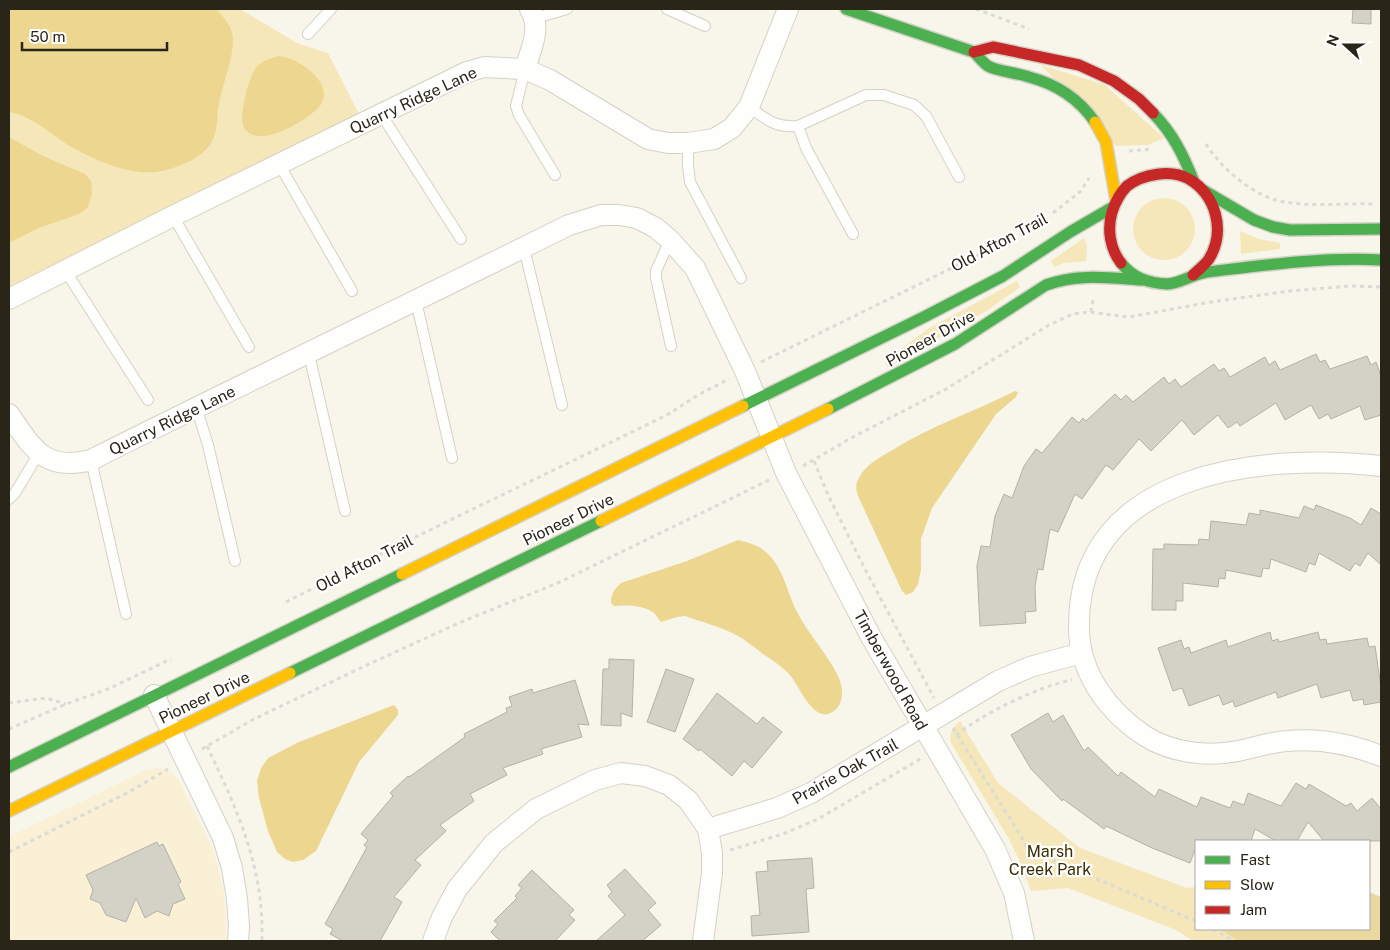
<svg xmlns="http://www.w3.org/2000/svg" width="1390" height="950" font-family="'Public Sans',sans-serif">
<rect width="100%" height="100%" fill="#f8f5eb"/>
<!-- built -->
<path fill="#f9f0d6" d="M 156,768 L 168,770 L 178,779 L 213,849 L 223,888 L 226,916 L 226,941 L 9,941 L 9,837 L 146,770 Z"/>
<!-- green -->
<path fill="#f6e7ba" d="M 9,9 L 240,9 L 297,43 L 328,53 L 363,122 L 9,299 Z
M 1041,65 L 1105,85 L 1164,138 L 1148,145 L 1116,146 Z
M1133 229a31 31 0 1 1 62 0a31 31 0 1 1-62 0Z
M 1240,231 L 1259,239 L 1280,243 L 1280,249 L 1241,254 Z
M 1084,238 L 1087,245 L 1086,261 L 1064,263 L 1054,267 L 1051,261 Z
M 1017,281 L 1020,287 L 988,310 L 888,367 L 885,361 L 929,328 Z
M 960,721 L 998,783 L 1080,848 L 1187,888 L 1196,887 L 1196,929 L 1369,929 L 1381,941 L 1193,941 L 1176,930 L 1068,888 L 1031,891 L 1021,864 L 1009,839 L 951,743 C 949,733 953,727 960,721 Z"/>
<!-- forest -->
<path fill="#ead89f" d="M 1369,892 L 1381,897 L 1381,941 L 1239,941 L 1219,929 L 1369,929 Z"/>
<!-- water -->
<path fill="#edd690" d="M 9,9 L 215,9 L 217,10 C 225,19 233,27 233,40 C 233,61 223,82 219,103 C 216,117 219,130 211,143 C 201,159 179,167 162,171 C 134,177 99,162 75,149 C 53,137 34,116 9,112 Z
M 279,56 C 301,58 341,88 316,110 C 303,122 258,150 244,128 C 238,117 249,74 258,65 C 264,60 272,58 279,56 Z
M 9,137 L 43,156 L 85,174 L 91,181 L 92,193 L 88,207 L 79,214 L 39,228 L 9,243 Z
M 1015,391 L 1018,392 L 1016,397 L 996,414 L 932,508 L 921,539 L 921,570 L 918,584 L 913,592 L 906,595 L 902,591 L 858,496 C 856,489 855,484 859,478 C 865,465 879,458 891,451 C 930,426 974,412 1015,391 Z
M 738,540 C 750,543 759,545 768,554 C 784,570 787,592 797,612 C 808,634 827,653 838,676 C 843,686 845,703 834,711 C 814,726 800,687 790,675 C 783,667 772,660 763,654 C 755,648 747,641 738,636 C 722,627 702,622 685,616 L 677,617 L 661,622 C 658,619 657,616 654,613 C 643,605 627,605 614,606 L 611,603 C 611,594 614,589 621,583 L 687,561 Z
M 394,705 L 398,710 L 398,715 L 359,762 L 316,851 L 303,860 L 293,862 L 285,859 L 277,852 L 268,831 L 259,798 L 257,781 L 261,768 L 268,758 L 299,742 Z"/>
<!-- building -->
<path fill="#d4d1c6" stroke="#b4b1a7" d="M 1353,9 L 1371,9 L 1371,24 L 1352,23 Z
M 1316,354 L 1320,362 L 1325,360 L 1330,369 L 1367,356 L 1371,365 L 1376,362 L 1381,376 L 1381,415 L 1365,420 L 1360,406 L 1331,419 L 1328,414 L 1319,419 L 1311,405 L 1285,420 L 1276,403 L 1240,426 L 1237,422 L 1228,428 L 1218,415 L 1194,435 L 1182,420 L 1151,451 L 1139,439 L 1113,470 L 1106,465 L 1082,499 L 1075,494 L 1058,532 L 1050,529 L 1043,570 L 1038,569 L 1035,587 L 1036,611 L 1025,612 L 1026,623 L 980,626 L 977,566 L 981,546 L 990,547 L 995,516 L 1004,494 L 1012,498 L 1024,466 L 1036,449 L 1042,453 L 1072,417 L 1079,423 L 1083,418 L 1086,421 L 1115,394 L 1121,400 L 1126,395 L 1133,402 L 1164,377 L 1169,384 L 1175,379 L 1181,387 L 1214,364 L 1219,371 L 1224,368 L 1230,377 L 1265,357 L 1269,365 L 1275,361 L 1280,370 Z
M 1316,505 L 1350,518 L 1361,525 L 1371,508 L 1381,514 L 1381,565 L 1368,553 L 1360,566 L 1355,563 L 1350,571 L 1319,553 L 1315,565 L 1309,563 L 1306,572 L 1271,559 L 1269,569 L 1263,568 L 1261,577 L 1226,570 L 1225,579 L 1219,578 L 1218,587 L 1183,583 L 1183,601 L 1176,601 L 1176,610 L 1152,610 L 1153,549 L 1164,549 L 1164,544 L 1198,545 L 1199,539 L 1209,540 L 1211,521 L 1246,525 L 1249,513 L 1260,515 L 1260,510 L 1299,518 L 1304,506 L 1314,510 Z
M 1270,632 L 1272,641 L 1278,639 L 1279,642 L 1318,632 L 1320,640 L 1326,639 L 1327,644 L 1367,638 L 1369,647 L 1375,646 L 1381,687 L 1381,702 L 1364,705 L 1363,699 L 1353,701 L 1350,690 L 1321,698 L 1317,684 L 1278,698 L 1276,692 L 1235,707 L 1233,701 L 1223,705 L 1219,695 L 1189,706 L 1182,688 L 1173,691 L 1158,648 L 1181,640 L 1184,649 L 1189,647 L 1191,653 L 1226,640 L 1228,647 Z
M 609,659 L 634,660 L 632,717 L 621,713 L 621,726 L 601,725 L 603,669 L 609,669 Z
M 666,669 L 694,679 L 675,732 L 647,722 Z
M 575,680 L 589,725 L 578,724 L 582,737 L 541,749 L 543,754 L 503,768 L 507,775 L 470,794 L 474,801 L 440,825 L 446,831 L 415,860 L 421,865 L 394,897 L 402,902 L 380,941 L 343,941 L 330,934 L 333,929 L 325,924 L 367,847 L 364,845 L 368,840 L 361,834 L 393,796 L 390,793 L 408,776 L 409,777 L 465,737 L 464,734 L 507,712 L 506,708 L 512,706 L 509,697 L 532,689 L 533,693 Z
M 717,693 L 757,724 L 763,717 L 782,732 L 752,768 L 744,761 L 732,776 L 700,749 L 699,751 L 683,739 Z
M 1048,713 L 1053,722 L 1063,715 L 1084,751 L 1088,747 L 1118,776 L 1121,772 L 1155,797 L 1159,789 L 1197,807 L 1201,797 L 1230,808 L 1233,801 L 1244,805 L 1248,793 L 1281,806 L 1296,783 L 1306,789 L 1309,784 L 1346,806 L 1351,803 L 1357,811 L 1372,798 L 1381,809 L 1381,841 L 1324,841 L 1308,822 L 1297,841 L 1276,841 L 1255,829 L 1251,841 L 1196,841 L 1196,847 L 1190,863 L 1152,848 L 1106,826 L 1104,829 L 1063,799 L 1062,801 L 1031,769 L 1011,735 Z
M 157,842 L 159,846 L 163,844 L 181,882 L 178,884 L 185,899 L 173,904 L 169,916 L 157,911 L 145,918 L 136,898 L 126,922 L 106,915 L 100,903 L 90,899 L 93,890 L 86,875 Z
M 812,858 L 814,888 L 806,889 L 809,932 L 752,936 L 751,916 L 760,915 L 756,872 L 768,871 L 767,861 Z
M 625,869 L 656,903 L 648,910 L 661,925 L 642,941 L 596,941 L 625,915 L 608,896 L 612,892 L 607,885 Z
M 532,870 L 574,910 L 569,915 L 575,920 L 555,941 L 500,941 L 491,932 L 498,924 L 494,921 L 517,898 L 515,896 L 522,888 L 518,885 Z"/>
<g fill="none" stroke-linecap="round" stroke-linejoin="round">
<!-- lane casing -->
<g stroke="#d4d1c6" stroke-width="12">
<path id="lane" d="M 667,9 L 705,26
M 536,18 L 567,9
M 308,34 L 331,9
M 525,69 L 516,106 L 519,115 L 555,175
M 749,107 C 768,120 775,128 798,126 L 806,148 L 853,234
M 381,114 L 461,239
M 798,126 L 866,95 L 884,95 L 914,105 L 926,116 L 959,177
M 688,143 L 688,166 L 690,182 L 741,278
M 279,164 L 352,291
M 173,216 L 249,347
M 670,240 L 656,271 L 656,278 L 671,346
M 524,248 L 562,405
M 65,270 L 148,400
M 416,301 L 452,458
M 309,354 L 345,511
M 196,407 L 208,445 L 235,561
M 91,460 L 126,614
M 9,499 L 15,493 L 39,453"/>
</g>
<!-- street casing -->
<g stroke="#d4d1c6" stroke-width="22">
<path id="street" d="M 525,69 C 531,48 542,29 530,9
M 9,299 L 173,216 L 467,72 L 484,67 L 525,69 L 550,80 L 648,139 L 668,143 L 688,143 L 714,139 L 732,128 L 749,107 L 788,9
M 9,414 C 32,448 45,472 91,460 C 250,380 410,304 569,225 L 601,215 L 619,215 L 637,218 L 656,228 L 670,240 L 695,268 L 745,371 L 786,473 L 871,637 L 995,849 L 1014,893 L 1024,941
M 1381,466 C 1265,453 1079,470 1079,625 C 1078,671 1107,711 1145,736 C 1172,753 1207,757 1238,751 C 1254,748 1270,742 1287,741 C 1319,738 1351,744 1381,756
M 154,695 L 223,838 L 232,868 L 237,899 L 239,926 L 238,941
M 708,829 L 777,808 L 811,793 L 998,681 L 1030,667 L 1081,653
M 433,941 L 442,917 L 457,889 L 494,843 L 536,809 L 595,780 L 621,773 L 645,776 L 669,785 L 688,800 L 708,829 L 712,853 L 712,873 L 703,941"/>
</g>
<!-- fast casing -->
<g stroke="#d4d1c6" stroke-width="14">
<path id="fast" d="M 846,9 L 974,52 C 978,56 983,63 988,66 C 996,71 1019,73 1029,77 C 1056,84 1079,99 1095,122
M 1153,113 C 1173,134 1183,154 1194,182
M 1203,190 L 1254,220 L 1273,227 L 1290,230 L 1381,229
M 1121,263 C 1133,278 1148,283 1167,284 C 1179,284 1193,274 1207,272 C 1266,265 1321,257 1381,260
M 743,406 L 924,317 L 1003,276 L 1070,232 L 1113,207
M 828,409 L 955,344 L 1046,285 C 1078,273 1110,278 1143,280
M 290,673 L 601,521
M 9,767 L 402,574"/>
</g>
<!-- slow casing -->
<g stroke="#d4d1c6" stroke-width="14">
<path id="slow" d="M 1095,122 L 1106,142 L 1116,200
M 601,521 L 828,409
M 402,574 L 743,406
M 9,811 L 290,673"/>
</g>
<!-- jam casing -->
<g stroke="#d4d1c6" stroke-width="14">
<path id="jam" d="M 974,52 L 993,47 L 1079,65 L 1114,81 L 1139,99 L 1153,113
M 1121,263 C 1110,249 1107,229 1112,212 C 1115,203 1120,193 1127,186 C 1143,174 1171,169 1189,179 C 1216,195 1226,231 1209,259 C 1205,265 1198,270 1193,275"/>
</g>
<!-- path -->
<path stroke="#dadad7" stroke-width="3" stroke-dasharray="4 4" stroke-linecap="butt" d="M 976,9 L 1029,29
M 1206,144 C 1221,168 1255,198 1285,202 C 1313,207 1344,203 1373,204
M 1129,151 L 1153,149
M 1053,213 L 1081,191 L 1089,178
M 1091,312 L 1093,300
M 761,362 L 1025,232
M 814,461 L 828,495 L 866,571 L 934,698
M 803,466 L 851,438 L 946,389 L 1049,325 L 1073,314 L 1088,312 L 1129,317 L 1211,302 L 1290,291 L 1350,286 L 1381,287
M 286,602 L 399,545 L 667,415 L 698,395 L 729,379
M 9,703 L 46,698 L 66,704
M 953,728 L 1027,846 L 1052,860 L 1196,921
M 9,729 L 66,704 L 108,689 L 171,659
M 956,735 C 985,713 1036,687 1072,680
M 207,746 C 238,811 264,868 262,941
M 202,749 L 254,719 L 367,665 L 461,622 L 560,582 L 769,480
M 730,850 L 783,834 L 818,819 L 922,758
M 9,852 L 129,792 L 168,769
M 1213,929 L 1234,941"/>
<!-- lane -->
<use href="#lane" stroke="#fefefc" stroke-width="10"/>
<!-- street -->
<use href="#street" stroke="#fefefc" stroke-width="20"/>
<!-- fast -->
<use href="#fast" stroke="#4caf50" stroke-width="11"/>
<!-- slow -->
<use href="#slow" stroke="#ffc107" stroke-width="11"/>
<!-- jam -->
<use href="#jam" stroke="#c62828" stroke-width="11"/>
</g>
<g text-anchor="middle" stroke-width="4.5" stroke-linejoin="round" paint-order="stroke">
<!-- street labels -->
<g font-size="16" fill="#292519" stroke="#fff">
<text transform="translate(413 100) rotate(-25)" y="6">Quarry Ridge Lane</text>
<text transform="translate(999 242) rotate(-28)" y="6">Old Afton Trail</text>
<text transform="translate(930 338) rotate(-29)" y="6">Pioneer Drive</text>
<text transform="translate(172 420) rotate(-26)" y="6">Quarry Ridge Lane</text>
<text transform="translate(568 519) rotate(-26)" y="6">Pioneer Drive</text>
<text transform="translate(364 563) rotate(-27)" y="6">Old Afton Trail</text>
<text transform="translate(891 670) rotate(61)" y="6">Timberwood Road</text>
<text transform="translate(204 697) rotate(-26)" y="6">Pioneer Drive</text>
<text transform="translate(845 771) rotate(-29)" y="6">Prairie Oak Trail</text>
</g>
<!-- park labels -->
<g font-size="16" fill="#3a2d02" stroke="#fff">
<text x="1050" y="857">Marsh<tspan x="1050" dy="18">Creek Park</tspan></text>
</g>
</g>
<!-- border -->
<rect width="1390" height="950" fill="none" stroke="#292519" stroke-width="20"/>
<!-- legend -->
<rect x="1195" y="840" width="175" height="90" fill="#ffffff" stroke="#a9a8a3"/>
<rect x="1205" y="856" width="25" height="8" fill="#4caf50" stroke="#a9a8a3"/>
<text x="1240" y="865" font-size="15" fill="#292519">Fast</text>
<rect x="1205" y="881" width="25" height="8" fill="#ffc107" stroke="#a9a8a3"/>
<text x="1240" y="890" font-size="15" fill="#292519">Slow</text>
<rect x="1205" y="906" width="25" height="8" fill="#c62828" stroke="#a9a8a3"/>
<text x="1240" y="915" font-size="15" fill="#292519">Jam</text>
<!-- north arrow -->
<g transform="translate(1345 45) rotate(291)" stroke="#ffffff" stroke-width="4" paint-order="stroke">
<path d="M0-4L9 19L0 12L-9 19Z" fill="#292519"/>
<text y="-8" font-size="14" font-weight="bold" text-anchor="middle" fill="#292519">N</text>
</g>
<!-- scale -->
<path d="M22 42v8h145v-8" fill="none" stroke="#292519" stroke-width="2.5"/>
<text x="30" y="42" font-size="15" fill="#292519" stroke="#ffffff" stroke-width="4" paint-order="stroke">50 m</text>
</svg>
